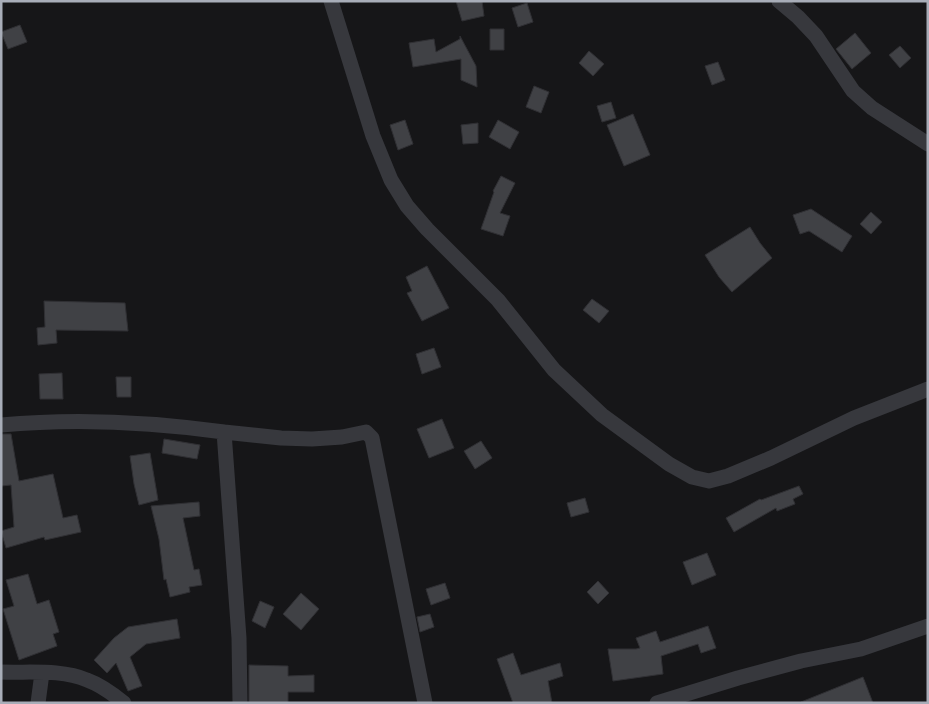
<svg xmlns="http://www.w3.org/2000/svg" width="929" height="704" font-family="'Asap Condensed',sans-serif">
<rect width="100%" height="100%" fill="#161618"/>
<!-- building -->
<path fill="#404145" stroke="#303034" d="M 456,1 L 482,1 L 484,16 L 462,21 Z
M 527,3 L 533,22 L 518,27 L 512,8 Z
M 20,25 L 27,42 L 8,49 L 1,32 Z
M 490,29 L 504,29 L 504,50 L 490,50 Z
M 855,33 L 871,53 L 852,69 L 836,49 Z
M 460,36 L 476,66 L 477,87 L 461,80 L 461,59 L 413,67 L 409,43 L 434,39 L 436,52 L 460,39 Z
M 900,46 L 911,58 L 900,68 L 889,55 Z
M 589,51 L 604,64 L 593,76 L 579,63 Z
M 718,62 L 725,80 L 712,85 L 705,66 Z
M 534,86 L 549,92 L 541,113 L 526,107 Z
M 611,102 L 616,118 L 602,122 L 597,106 Z
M 633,114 L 650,155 L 624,166 L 607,125 Z
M 405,120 L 413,144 L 398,150 L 390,125 Z
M 498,120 L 519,132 L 510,149 L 489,137 Z
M 478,123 L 478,143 L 463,144 L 461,125 Z
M 501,176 L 515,183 L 500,213 L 510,216 L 503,236 L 481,229 L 494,192 L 493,191 Z
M 811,209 L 852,236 L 842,252 L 809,231 L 800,234 L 793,215 Z
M 871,212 L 882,222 L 871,234 L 860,224 Z
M 750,227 L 760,243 L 772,258 L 732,292 L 719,277 L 705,255 Z
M 427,266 L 449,308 L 422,321 L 407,293 L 412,291 L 406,277 Z
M 592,299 L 609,311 L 599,323 L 583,310 Z
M 44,301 L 125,303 L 128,331 L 56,330 L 57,343 L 38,345 L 37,328 L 45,327 Z
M 434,348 L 441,367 L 422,374 L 416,354 Z
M 62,373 L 63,399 L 40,399 L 39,374 Z
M 116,377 L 131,377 L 131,397 L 117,397 Z
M 442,419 L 454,448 L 429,458 L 417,429 Z
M 1,434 L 11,434 L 19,481 L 53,474 L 63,518 L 77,515 L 81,532 L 45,540 L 44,537 L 6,548 L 1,531 L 14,527 L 11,485 L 1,486 Z
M 164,439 L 200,445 L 197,459 L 162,453 Z
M 481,441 L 492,458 L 475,469 L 464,451 Z
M 150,453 L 158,500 L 139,505 L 134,484 L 130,456 Z
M 799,486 L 803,494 L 793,499 L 795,504 L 777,511 L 776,508 L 734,532 L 726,518 L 760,499 L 761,500 Z
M 585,498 L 589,512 L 571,517 L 567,503 Z
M 199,502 L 200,516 L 183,518 L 194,570 L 199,569 L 202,585 L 189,587 L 190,592 L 170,597 L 166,579 L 164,580 L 159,539 L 151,506 Z
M 707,553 L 716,575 L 692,585 L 683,562 Z
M 28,574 L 37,604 L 49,600 L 59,632 L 53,634 L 57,646 L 19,660 L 3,609 L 14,606 L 6,580 Z
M 598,581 L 609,593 L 598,604 L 587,592 Z
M 445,583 L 450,598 L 431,605 L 426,589 Z
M 301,593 L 319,609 L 301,630 L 283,614 Z
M 260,601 L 274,607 L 265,628 L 252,621 Z
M 430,614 L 434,627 L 420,632 L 417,617 Z
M 177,619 L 180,638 L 146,644 L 130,657 L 142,686 L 128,691 L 116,663 L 107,673 L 94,660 L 114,638 L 128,627 Z
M 708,626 L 716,648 L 701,653 L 698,644 L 661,656 L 663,674 L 613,681 L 608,649 L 636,649 L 640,648 L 636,638 L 656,631 L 660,642 Z
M 513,653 L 521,675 L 560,663 L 563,676 L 548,681 L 552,703 L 513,703 L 497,659 Z
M 249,665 L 288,666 L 288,676 L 314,675 L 314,692 L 288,692 L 288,703 L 249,703 Z
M 863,677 L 873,703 L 801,703 L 801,702 Z"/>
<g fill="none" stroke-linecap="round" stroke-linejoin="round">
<!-- street -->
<path stroke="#37383d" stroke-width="15" d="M 331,1 L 373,136 L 391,180 L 407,206 L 427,229 L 498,300 L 554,370 L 602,415 L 669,464 L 692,477 L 709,481 L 728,476 L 771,458 L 854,418 L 928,389
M 779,1 L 798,17 L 816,36 L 853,91 L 872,108 L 928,144
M 1,425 C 74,418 152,422 224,432 L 239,638 L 240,703
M 224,432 L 281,438 L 312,439 L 342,437 L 366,432 L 372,438 L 425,703
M 1,672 C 29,673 62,669 87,680 C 101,685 113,694 124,703
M 38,703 L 42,673
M 657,703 L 738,678 L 801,661 L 861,649 L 928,626"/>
</g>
<!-- border -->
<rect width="929" height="704" fill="none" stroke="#a8adb8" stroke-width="5"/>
</svg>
